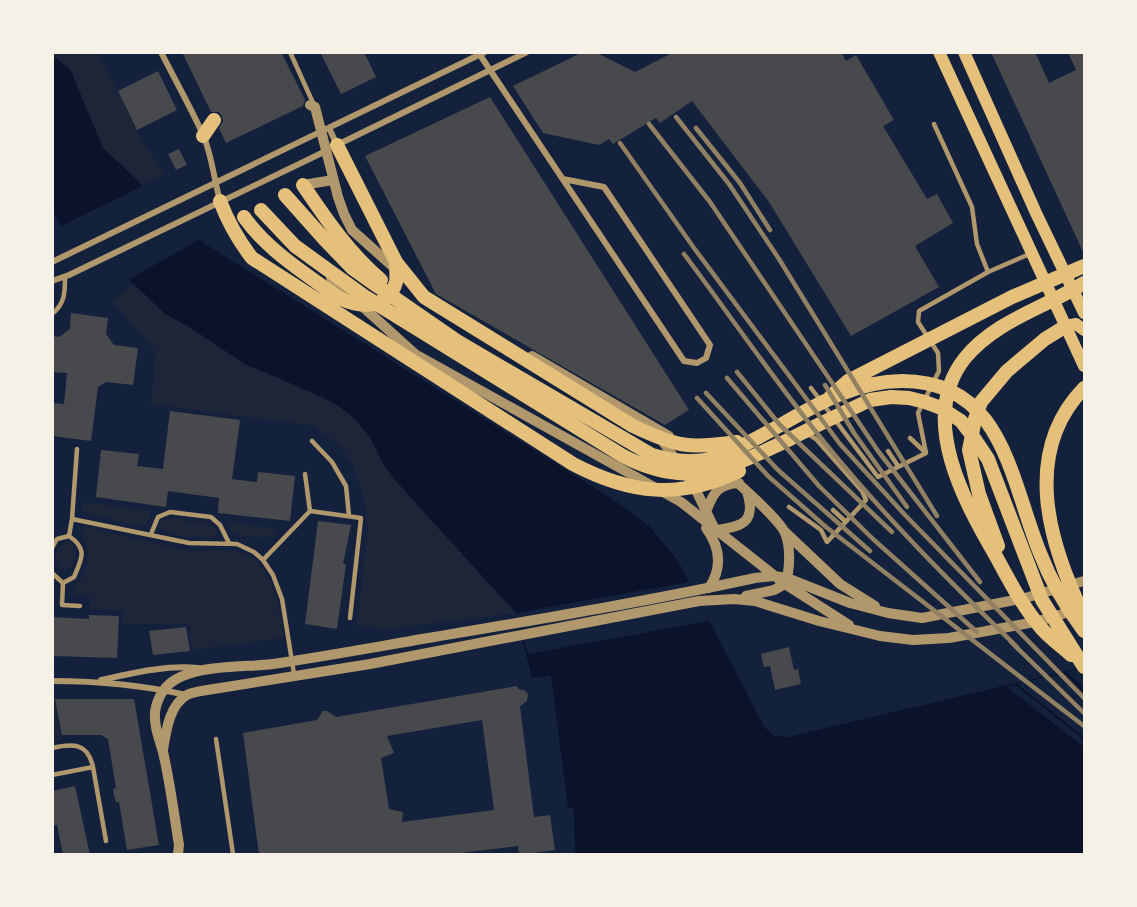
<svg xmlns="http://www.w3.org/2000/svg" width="1137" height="907" font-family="'Public Sans',sans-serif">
<rect width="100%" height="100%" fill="#14213d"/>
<!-- green -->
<path fill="#1d2539" d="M 53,53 L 99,53 L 142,140 L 165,174 L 144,185 L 103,148 L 70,69 L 53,56 Z
M 134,284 L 164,313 L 191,328 L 245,364 L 313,393 L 336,404 L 354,418 L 370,437 L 385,467 L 418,507 L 516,613 L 388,629 L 357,626 L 368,526 L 363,493 L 351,461 L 337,444 L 314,426 L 151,404 L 156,352 L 111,301 Z
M 82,502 L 151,511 L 147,524 L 139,526 L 84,512 L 81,507 Z
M 173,518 L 184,518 L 184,521 L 195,523 L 196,520 C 204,521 216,523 218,533 L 212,538 C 196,537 171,538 158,527 L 159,523 L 163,520 Z
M 229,522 L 278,529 C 270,543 248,536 234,534 L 230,529 Z
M 87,527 C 119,535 152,543 186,550 C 202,553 220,548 236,551 C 273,558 279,608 284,638 L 192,650 L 189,624 L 123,624 L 123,611 L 90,609 L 89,595 L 72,595 C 75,585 80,583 84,574 C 91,560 88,546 81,533 Z
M 68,541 C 77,547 76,554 74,564 L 64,571 C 52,563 54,547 68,541 Z
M 52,699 L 55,699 L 62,740 L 53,742 Z"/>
<!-- water -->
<path fill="#0b132b" d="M 53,56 L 70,69 L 103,148 L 202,242 L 611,498 L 649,526 L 678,561 L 765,728 L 775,736 L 788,737 L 1084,667 L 1084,854 L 575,854 L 574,809 L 568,807 L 551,676 L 532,678 L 516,613 L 396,481 L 385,467 L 370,437 L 354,418 L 336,404 L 313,393 L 245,364 L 191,328 L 164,313 L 134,284 L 61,226 L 53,212 Z"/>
<!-- pier -->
<path fill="#14213d" d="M 147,184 L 202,238 L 126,281 L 59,227 Z
M 688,582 L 709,621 L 528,654 L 516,613 Z
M 1084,667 L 1084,689 L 1067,672 Z
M 1064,673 L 1084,693 L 1084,737 L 1017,684 Z
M 1015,685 L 1084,740 L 1084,747 L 1007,687 Z"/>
<!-- building -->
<path fill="#48494c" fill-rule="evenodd" d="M 182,52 L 281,52 L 305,100 L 303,106 L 226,143 L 219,128 L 223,121 L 222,116 L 219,112 L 211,112 Z
M 320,52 L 364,52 L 376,77 L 341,94 Z
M 583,52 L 595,52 L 635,72 L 674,52 L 841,52 L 846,61 L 856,55 L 894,120 L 883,126 L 927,199 L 937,194 L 953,223 L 915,246 L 939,287 L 851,336 L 769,202 L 692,101 L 660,123 L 656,118 L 613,144 L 609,139 L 599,145 L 543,133 L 513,86 Z
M 991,52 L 1035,52 L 1049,83 L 1076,70 L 1068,52 L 1084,52 L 1084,254 Z
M 158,71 L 177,110 L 137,130 L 118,91 Z
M 490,97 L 689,410 L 665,425 L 436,294 L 365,156 Z
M 179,149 L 187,165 L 176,170 L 168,154 Z
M 71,313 L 108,318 L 106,334 L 114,345 L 138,348 L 133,385 L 106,382 L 98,387 L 91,441 L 52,436 L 52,403 L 64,404 L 67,373 L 52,372 L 52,336 L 59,337 L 70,329 Z
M 170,411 L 240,420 L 232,479 L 257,482 L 258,472 L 295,476 L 290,521 L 218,513 L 219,498 L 168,491 L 166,507 L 96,497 L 101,450 L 139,454 L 137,466 L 163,469 Z
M 318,521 L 351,525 L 343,564 L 346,564 L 337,629 L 305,624 Z
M 89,615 L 119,616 L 117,658 L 52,656 L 52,617 L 89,619 Z
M 186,627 L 190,651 L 153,655 L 149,631 Z
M 789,647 L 794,670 L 798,669 L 801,684 L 775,690 L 770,666 L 764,667 L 761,654 Z
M 517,686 L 518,689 L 524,690 L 528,694 L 527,701 L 520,706 L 534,817 L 550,815 L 555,850 L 519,855 L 518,846 L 445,855 L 259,855 L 243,733 L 317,720 L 323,711 L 327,711 L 336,717 ZM 482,720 L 494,810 L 402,822 L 403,812 L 389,809 L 381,758 L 394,753 L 387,736 Z
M 55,699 L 134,699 L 159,845 L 127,850 L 119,802 L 116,802 L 114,795 L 113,789 L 116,788 L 108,739 L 101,735 L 62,735 Z
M 75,786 L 90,855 L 63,855 L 57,825 L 52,826 L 52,791 Z"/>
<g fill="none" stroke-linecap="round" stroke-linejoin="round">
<!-- service -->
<path stroke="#b1986c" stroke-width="4.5" d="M 290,52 L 314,105
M 934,124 L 972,207 L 977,244 L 988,272
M 52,314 C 65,304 65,292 65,277
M 811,388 L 878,477 L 926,453 L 910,438
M 312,441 L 332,462 L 346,486 L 349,516
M 77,449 L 72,519 L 189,543 L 237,544 L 254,552 L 263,560 L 273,575 L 282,599 L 294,674
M 888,451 L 898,466
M 926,453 L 918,413 L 939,371 L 938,353 L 918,322 L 919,311 L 988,272 L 1032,253
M 305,474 L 310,511
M 789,507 L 821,530 L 827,542 L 866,500 L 862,491 L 816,439 L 808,434
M 833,510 L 845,521
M 151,534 L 158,517 L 170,512 L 211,517 L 220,525 L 229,543
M 69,536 L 72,519
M 52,548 L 57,539 L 69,536 C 88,549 82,558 74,577 L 63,583 L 52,573
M 263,560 L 310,511 L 361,518 L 350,618
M 63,583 L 62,605 L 80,606
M 216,739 L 233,854
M 52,748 C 73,743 88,743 93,767
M 52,775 L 93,767 L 106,841"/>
<!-- minor -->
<path stroke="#b1986c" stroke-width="6" d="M 161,52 C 175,80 191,108 204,137 C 212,157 214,179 220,201
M 480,55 L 684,361 L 697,363 L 706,358 L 710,345 L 604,187 L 563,179
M 329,128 L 337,145
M 337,145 L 527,52
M 52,262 L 485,52
M 52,281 L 69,275 L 328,150
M 101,680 C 133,673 166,665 198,668
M 52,681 C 98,681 142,685 186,695"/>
<!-- tertiary -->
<path stroke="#b1986c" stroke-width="10" d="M 310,105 L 315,107 L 338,197 L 344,214 L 352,230 L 400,273
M 303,185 L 333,180
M 331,278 L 415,354 L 681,502 L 785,584 L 849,625
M 532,356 L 669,436
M 659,436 L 694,486 L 715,530 C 741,527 757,523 747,492
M 725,472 C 737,482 780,520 785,533 C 791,547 790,571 785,584 L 774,590 L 746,596
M 706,512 C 713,493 718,484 739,483
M 706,528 C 720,547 723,567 709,588
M 785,532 L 840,584 L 875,606
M 163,750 C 166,732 169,705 187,695 C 191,693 197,692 201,691 L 370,664 L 699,601 L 734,599 L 755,601 L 819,621 L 880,636 L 913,640 L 949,638 L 1035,622 L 1076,610
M 178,854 L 179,845 C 174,814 170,782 163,752 C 159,738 154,727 155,712 C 156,704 159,697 163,691 C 182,663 242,668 273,664 C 327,656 381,646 434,637 C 541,619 649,601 755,578 L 774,576 L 787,578 L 850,603 L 888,613 L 922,618 L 1025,598 L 1084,581"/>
<!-- secondary -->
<path stroke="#e5c07b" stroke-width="12" d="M 939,52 L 1084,366
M 964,52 L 1036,213 L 1084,313
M 1066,326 L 1076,324 L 1084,330"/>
<!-- trunk -->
<path stroke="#e5c07b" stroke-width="14" d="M 203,136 L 214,120
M 337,145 L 396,262 L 424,297 L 633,426 C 677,447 689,449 737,442
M 303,185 C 326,219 349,253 381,280
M 285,195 L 326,241 L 352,268 L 373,283 L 457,341 L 652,455 C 673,461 697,465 719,456 C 780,433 833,381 902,381 C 1003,381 1010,479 1040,553 C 1051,582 1066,607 1084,631
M 220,201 C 228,222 238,240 252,258 L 573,464 C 630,494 680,500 739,471
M 261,210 L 295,246 L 364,296 L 623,456 C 689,490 727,469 788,440 C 815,426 843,413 870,400 L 891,397 L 909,398 L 925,402 L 941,408 L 961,421 L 974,438 L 988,459 L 1042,600 L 1084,667
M 244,217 C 268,251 306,274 339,298 C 360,308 388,310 396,282 C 397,276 396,268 396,262
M 1084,388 C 1021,453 1049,544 1084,616
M 831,396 L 848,381 L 1012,297 L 1084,266
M 998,546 L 979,494 L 969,450 L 975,419 L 981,402 L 1007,371 L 1045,339 L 1066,326
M 1071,655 C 1061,646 1050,638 1041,628 C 1023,607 1010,582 997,558 C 965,503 917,418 965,358 C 996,320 1045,308 1084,283"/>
<!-- rail -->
<path stroke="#918062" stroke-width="4.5" d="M 676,117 L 729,184 L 779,259 L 937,516
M 649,124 L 710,202 L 878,451 L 980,582
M 696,128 L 740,183 L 770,230
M 620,143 L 694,248 L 840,444 L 905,515 L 1084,698
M 684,254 C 732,318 778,386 829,448 C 887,519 951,583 1017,647
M 737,372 L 780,425 L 892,532
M 727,378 L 819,486 L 873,539 L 977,632
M 825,385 L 854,433 L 907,507
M 706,393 L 778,470 L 870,551
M 697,398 L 768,476 L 826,527 L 1084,726
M 1011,642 L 1084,713"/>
</g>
<!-- border -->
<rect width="1137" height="907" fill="none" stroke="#f6f1e7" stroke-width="108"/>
</svg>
